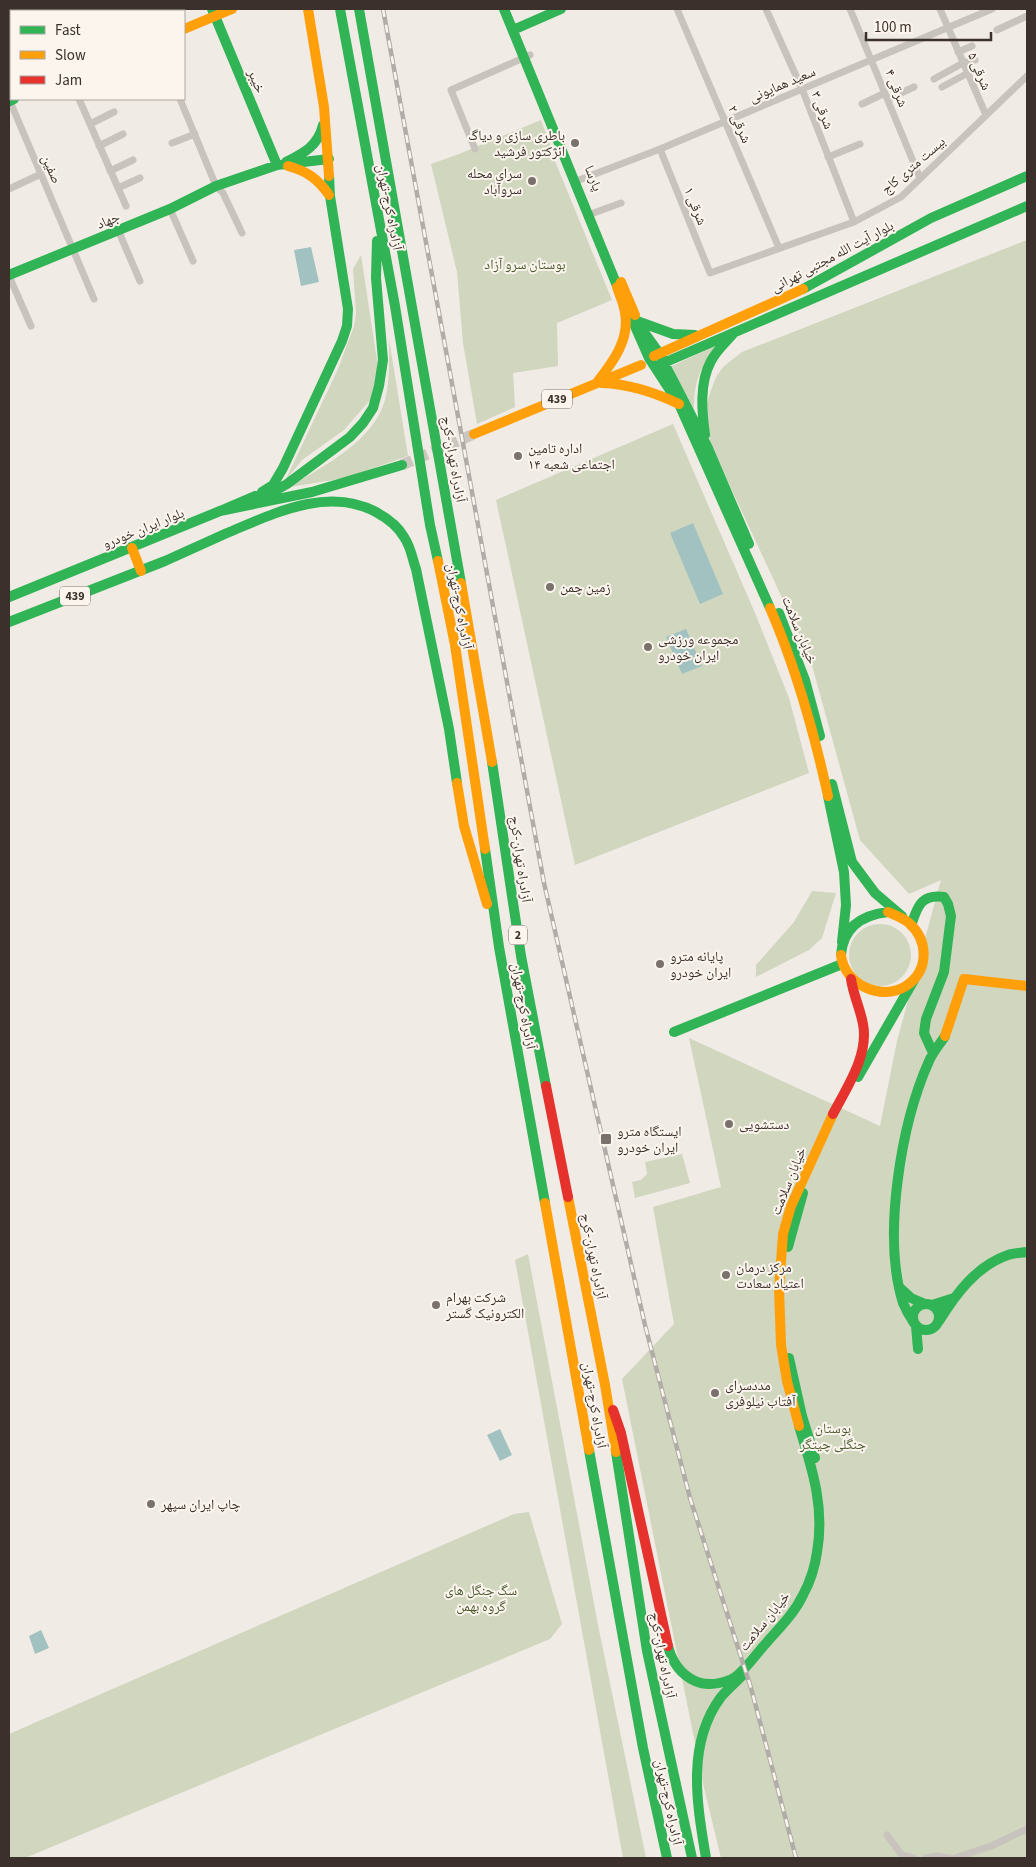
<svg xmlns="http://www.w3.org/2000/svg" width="1036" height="1867" font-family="'Source Sans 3','Noto Naskh Arabic',sans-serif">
<rect width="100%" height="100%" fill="#f0ebe5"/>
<!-- green -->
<path fill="#d1d6bf" d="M 541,120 L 551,147 L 555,161 L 612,300 L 557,323 L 558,366 L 513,373 L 515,407 L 477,424 L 463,343 L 457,272 L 431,164 L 459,154 Z
M 1027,240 L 1027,1858 L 721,1858 L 704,1788 L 622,1379 L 674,1324 L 653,1207 L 721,1187 L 689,1038 L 880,1126 L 897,1041 L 941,880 L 909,894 L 860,840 L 810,658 L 710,443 L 707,403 L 711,390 L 716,377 L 723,367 L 742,352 Z
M 361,255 L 378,367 L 372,398 L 344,430 L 302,460 L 285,481 L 338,369 L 354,326 L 356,313 L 353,269 Z
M 389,339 L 408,456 L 345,478 L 290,487 C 324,465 373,442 385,400 C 390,381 389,359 389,339 Z
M 721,343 C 698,365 693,386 694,418 L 672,366 Z
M 673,424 L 755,613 L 789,698 L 809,773 L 575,865 L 496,500 Z
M 812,891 L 836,893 L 822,938 L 809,950 L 756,977 L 756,965 L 794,922 Z
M849 955a31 31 0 1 1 62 0a31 31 0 1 1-62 0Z
M 682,1154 L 690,1183 L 635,1198 L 632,1182 L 641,1180 L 647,1174 L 645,1162 Z
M 528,1254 L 598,1625 L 646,1858 L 623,1858 L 515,1260 Z
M 529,1512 L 562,1624 L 550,1639 L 25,1858 L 9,1858 L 9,1734 L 514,1514 Z"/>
<!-- water -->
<path fill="#a1c2c1" d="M 311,247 L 319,282 L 301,286 L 294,250 Z
M 693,523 L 723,594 L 700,604 L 670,533 Z
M 686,629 L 702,666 L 682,674 L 666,637 Z
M 500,1429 L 512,1455 L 500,1461 L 487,1435 Z
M 41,1630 L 49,1648 L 35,1654 L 29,1636 Z"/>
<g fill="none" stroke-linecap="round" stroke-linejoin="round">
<!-- primary-tunnel -->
<path stroke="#ccc6c0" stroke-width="11" stroke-dasharray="11 5.5" stroke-linecap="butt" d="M 402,465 L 474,434"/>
<!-- street -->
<path stroke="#c9c3be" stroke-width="7" d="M 41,9 L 42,11
M 142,9 L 143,11
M 677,9 L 779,248
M 766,9 L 802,89 L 854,222
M 850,9 L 920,178
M 940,9 L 986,115
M 997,30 L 1027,16
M 958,52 L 972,46
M 934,79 L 963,63 L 975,60
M 942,87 L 968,73
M 9,99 L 94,299
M 79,99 L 126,206
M 180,99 L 216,186 L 223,193 L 242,233
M 888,99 L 914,87
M 862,104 L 885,93
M 90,124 L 114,112
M 172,143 L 195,134
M 99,146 L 123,134
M 475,149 L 451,90 L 530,55
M 660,149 L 710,273 L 854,222 L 901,197 L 1027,76
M 828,157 L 860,144
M 110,171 L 133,160
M 574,182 L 660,149 L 992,9
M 118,188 L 140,178
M 9,189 L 41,174
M 170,209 L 193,261
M 588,215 L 621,203
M 118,230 L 140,281
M 9,276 L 31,326
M 887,1835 L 901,1854 L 914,1858
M 926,1858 L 936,1856 L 949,1858
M 955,1858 L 991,1846 L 1027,1829"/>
<!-- fast -->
<path stroke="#30b455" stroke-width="10" d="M 212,9 L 277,165
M 340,9 L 395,306 L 430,525 L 438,561
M 359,9 L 461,583
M 504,9 L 620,293
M 513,30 L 561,9
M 10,101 L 14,99
M 286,162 C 304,153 318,146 323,125
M 9,275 L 170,209 L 216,186 L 277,165 L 329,159
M 803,289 L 931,218 L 1027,176
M 627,308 L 649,358 L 679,404 L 770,608
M 637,321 L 673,334 L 695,335
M 641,328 L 659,353 L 707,446 L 749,544
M 659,365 L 1027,206
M 705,435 C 702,412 699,383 711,361 C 716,351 725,343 733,334
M 262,492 L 273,485 L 283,468 L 342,341 L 347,326 L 348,309 L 330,196 L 329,176
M 220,511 L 255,496 L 273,492 L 287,484 L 350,437 L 363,423 L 373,408 L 379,386 L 383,360 L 376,278 L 377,241
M 227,533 C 273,514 327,486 376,512 C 387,518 398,526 404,537 C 411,547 412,558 416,569 L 449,729 L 457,783
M 9,597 L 220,511 L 312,492 L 402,465
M 779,613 L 805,680 L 820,736
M 9,622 L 165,561 L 227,533
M 492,762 L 521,956 L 546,1086
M 832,784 L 852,862 L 875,893 L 902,916
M 828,796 L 844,872 L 846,905 L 842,942
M 485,849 L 499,947 L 545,1203
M 912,923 C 918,904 923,894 944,897 L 948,904 L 951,916 L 944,972 L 926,1019 L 924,1033 L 933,1053
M 841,955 C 843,927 862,915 888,912
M 674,1032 L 842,964
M 858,1077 L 914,980
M 788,1247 L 803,1193
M 900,1288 L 911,1298 L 925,1304
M913 1317a13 13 0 1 1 26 0a13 13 0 1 1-26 0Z
M 932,1305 L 954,1298
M 939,1321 C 956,1294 976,1266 1008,1255 C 1014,1253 1021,1253 1027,1252
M 914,1323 C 910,1317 906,1310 903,1303 C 882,1236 901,1124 929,1061 C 933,1052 940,1044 945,1036
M 916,1326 L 918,1349
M 789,1358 L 802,1416 L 815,1458
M 589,1450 L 643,1748 L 667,1858
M 616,1452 L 647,1651 L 692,1858
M 668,1646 C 672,1662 680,1674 695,1681 C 706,1686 720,1684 732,1679 C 743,1673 753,1658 761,1649 C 776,1631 793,1616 803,1595 C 810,1582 815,1567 817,1552 C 825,1507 812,1468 799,1426
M 706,1858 C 697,1804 686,1744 721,1697 C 728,1689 736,1682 743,1675"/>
<!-- slow -->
<path stroke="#ff9f0a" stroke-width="10" d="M 308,9 L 324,107 L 329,176
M 184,29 L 232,9
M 288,166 C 307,171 318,179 329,195
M 621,282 L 635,315
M 654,356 L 803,289
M 598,381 C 613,362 630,339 625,313 C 624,304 620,296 617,287
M 602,383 C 630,384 654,392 679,404
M 474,434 L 641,365
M 132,548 L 141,571
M 438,561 L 455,645 L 485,849
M 461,583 L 492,762
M 770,608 C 796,668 814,732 828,796
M 457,783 L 464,826 L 487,904
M 841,955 C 844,984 881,1002 906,986 C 930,970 928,940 909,923 C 903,918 895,915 888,912
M 945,1036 L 964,979 L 1027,986
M 568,1197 L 605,1385 L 616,1452
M 545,1203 L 589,1450
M 799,1426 L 787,1381 L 781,1345 L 779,1289 L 783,1234 L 791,1206 L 833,1114"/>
<!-- jam -->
<path stroke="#e5322d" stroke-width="10" d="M 546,1086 L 568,1197
M 833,1114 C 847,1087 869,1055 863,1024 C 860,1008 853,994 851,979
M 613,1410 L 621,1433 L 668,1646"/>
<!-- rail casing -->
<g stroke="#b1aca8" stroke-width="4.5">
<path id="rail" d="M 383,9 L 544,883 L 645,1325 L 690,1498 L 751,1688 L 796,1858"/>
</g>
<!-- rail -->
<use href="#rail" stroke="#fbf5ee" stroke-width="2.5" stroke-dasharray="8" stroke-linecap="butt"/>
</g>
<!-- markers -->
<g fill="#7a716c" stroke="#fbf5ee" stroke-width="2">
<circle cx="575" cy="143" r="5"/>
<circle cx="532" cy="181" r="5"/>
<circle cx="518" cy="456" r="5"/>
<circle cx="550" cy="587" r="5"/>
<circle cx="648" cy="647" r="5"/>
<circle cx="660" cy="964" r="5"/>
<circle cx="729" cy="1124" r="5"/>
<rect x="600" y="1133" width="12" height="12" rx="2.5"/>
<circle cx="726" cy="1275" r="5"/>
<circle cx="436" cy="1305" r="5"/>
<circle cx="715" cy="1393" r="5"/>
<circle cx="151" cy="1504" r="5"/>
</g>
<g text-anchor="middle" stroke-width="4" stroke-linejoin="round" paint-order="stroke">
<!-- shield labels -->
<g fill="#fbf5ee" stroke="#756b66" stroke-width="1">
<rect x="542" y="389.5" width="30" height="19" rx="4"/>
<rect x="60" y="586.5" width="30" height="19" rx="4"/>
<rect x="509" y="925.5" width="18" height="19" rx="4"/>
</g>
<g font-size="12" font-weight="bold" fill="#3b302b">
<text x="557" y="403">439</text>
<text x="75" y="600">439</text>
<text x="518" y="939">2</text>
</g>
<!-- street labels -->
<g font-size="14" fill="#3b302b" stroke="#fbf5ee">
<text transform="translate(980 71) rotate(67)" y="5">۵ شرقی</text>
<text transform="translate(257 81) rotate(67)" y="5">خیبر</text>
<text transform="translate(782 84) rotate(-23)" y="5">سعید همایونی</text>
<text transform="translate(897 88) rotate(68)" y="5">۴ شرقی</text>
<text transform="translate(823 110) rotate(69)" y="5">۳ شرقی</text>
<text transform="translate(740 124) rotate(67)" y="5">۲ شرقی</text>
<text transform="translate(913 165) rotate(-41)" y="5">بیست متری کاج</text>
<text transform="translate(52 169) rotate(67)" y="5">صفین</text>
<text transform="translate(594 178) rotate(69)" y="5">پارسا</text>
<text transform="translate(696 206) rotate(68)" y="5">۱ شرقی</text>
<text transform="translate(390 207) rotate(79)" y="5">آزادراه کرج-تهران</text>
<text transform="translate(108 220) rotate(-22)" y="5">جهاد</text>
<text transform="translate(832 256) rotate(-28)" y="5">بلوار آیت الله مجتبی تهرانی</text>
<text transform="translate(454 459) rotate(80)" y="5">آزادراه تهران-کرج</text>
<text transform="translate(143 528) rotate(-22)" y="5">بلوار ایران خودرو</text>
<text transform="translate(460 606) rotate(79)" y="5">آزادراه کرج-تهران</text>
<text transform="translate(800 630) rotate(68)" y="5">خیابان سلامت</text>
<text transform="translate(521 859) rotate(82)" y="5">آزادراه تهران-کرج</text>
<text transform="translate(524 1006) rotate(80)" y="5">آزادراه کرج-تهران</text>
<text transform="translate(788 1181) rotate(-68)" y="5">خیابان سلامت</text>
<text transform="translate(594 1256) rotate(79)" y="5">آزادراه تهران-کرج</text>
<text transform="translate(595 1405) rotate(80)" y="5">آزادراه کرج-تهران</text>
<text transform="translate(764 1621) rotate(-51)" y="5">خیابان سلامت</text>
<text transform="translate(663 1655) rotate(79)" y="5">آزادراه تهران-کرج</text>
<text transform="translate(669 1802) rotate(78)" y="5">آزادراه کرج-تهران</text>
</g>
<!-- poi labels -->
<g font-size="14" fill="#3b302b" stroke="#fbf5ee" text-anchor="start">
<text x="565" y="140" text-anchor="end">باطری سازی و دیاگ<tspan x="565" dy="16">انژکتور فرشید</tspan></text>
<text x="522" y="178" text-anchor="end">سرای محله<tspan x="522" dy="16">سروآباد</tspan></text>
<text x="528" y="453">اداره تامین<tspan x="528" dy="16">اجتماعی شعبه ۱۴</tspan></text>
<text x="560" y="592">زمین چمن</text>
<text x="658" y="644">مجموعه ورزشی<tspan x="658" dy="16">ایران خودرو</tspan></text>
<text x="670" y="961">پایانه مترو<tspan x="670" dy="16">ایران خودرو</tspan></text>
<text x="739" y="1129">دستشویی</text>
<text x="617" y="1136">ایستگاه مترو<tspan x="617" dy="16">ایران خودرو</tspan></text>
<text x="736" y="1272">مرکز درمان<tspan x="736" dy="16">اعتیاد سعادت</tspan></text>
<text x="446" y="1302">شرکت بهرام<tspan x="446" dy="16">الکترونیک گستر</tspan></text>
<text x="725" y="1390">مددسرای<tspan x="725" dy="16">آفتاب نیلوفری</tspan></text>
<text x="161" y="1509">چاپ ایران سپهر</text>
</g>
<!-- park labels -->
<g font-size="14" fill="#4a5a2e" stroke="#fbf5ee">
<text x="525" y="269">بوستان سرو آزاد</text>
<text x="833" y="1433">بوستان<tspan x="833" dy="16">جنگلی چیتگر</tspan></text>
<text x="481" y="1595">سگ جنگل های<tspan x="481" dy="16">گروه بهمن</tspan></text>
</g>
</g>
<!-- border -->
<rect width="1036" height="1867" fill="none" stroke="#3b302b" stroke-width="20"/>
<!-- legend -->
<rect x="10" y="10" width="175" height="90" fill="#fbf5ee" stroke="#aea6a0"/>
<rect x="20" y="26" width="25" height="8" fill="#30b455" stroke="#aea6a0"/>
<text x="55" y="35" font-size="15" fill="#3b302b">Fast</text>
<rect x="20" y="51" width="25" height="8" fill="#ff9f0a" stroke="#aea6a0"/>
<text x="55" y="60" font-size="15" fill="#3b302b">Slow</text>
<rect x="20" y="76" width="25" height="8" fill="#e5322d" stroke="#aea6a0"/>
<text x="55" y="85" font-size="15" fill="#3b302b">Jam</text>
<!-- scale -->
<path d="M866 32v8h125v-8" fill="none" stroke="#3b302b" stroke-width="2.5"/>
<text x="874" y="32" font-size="15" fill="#3b302b" stroke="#fbf5ee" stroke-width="4" paint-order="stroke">100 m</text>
</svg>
